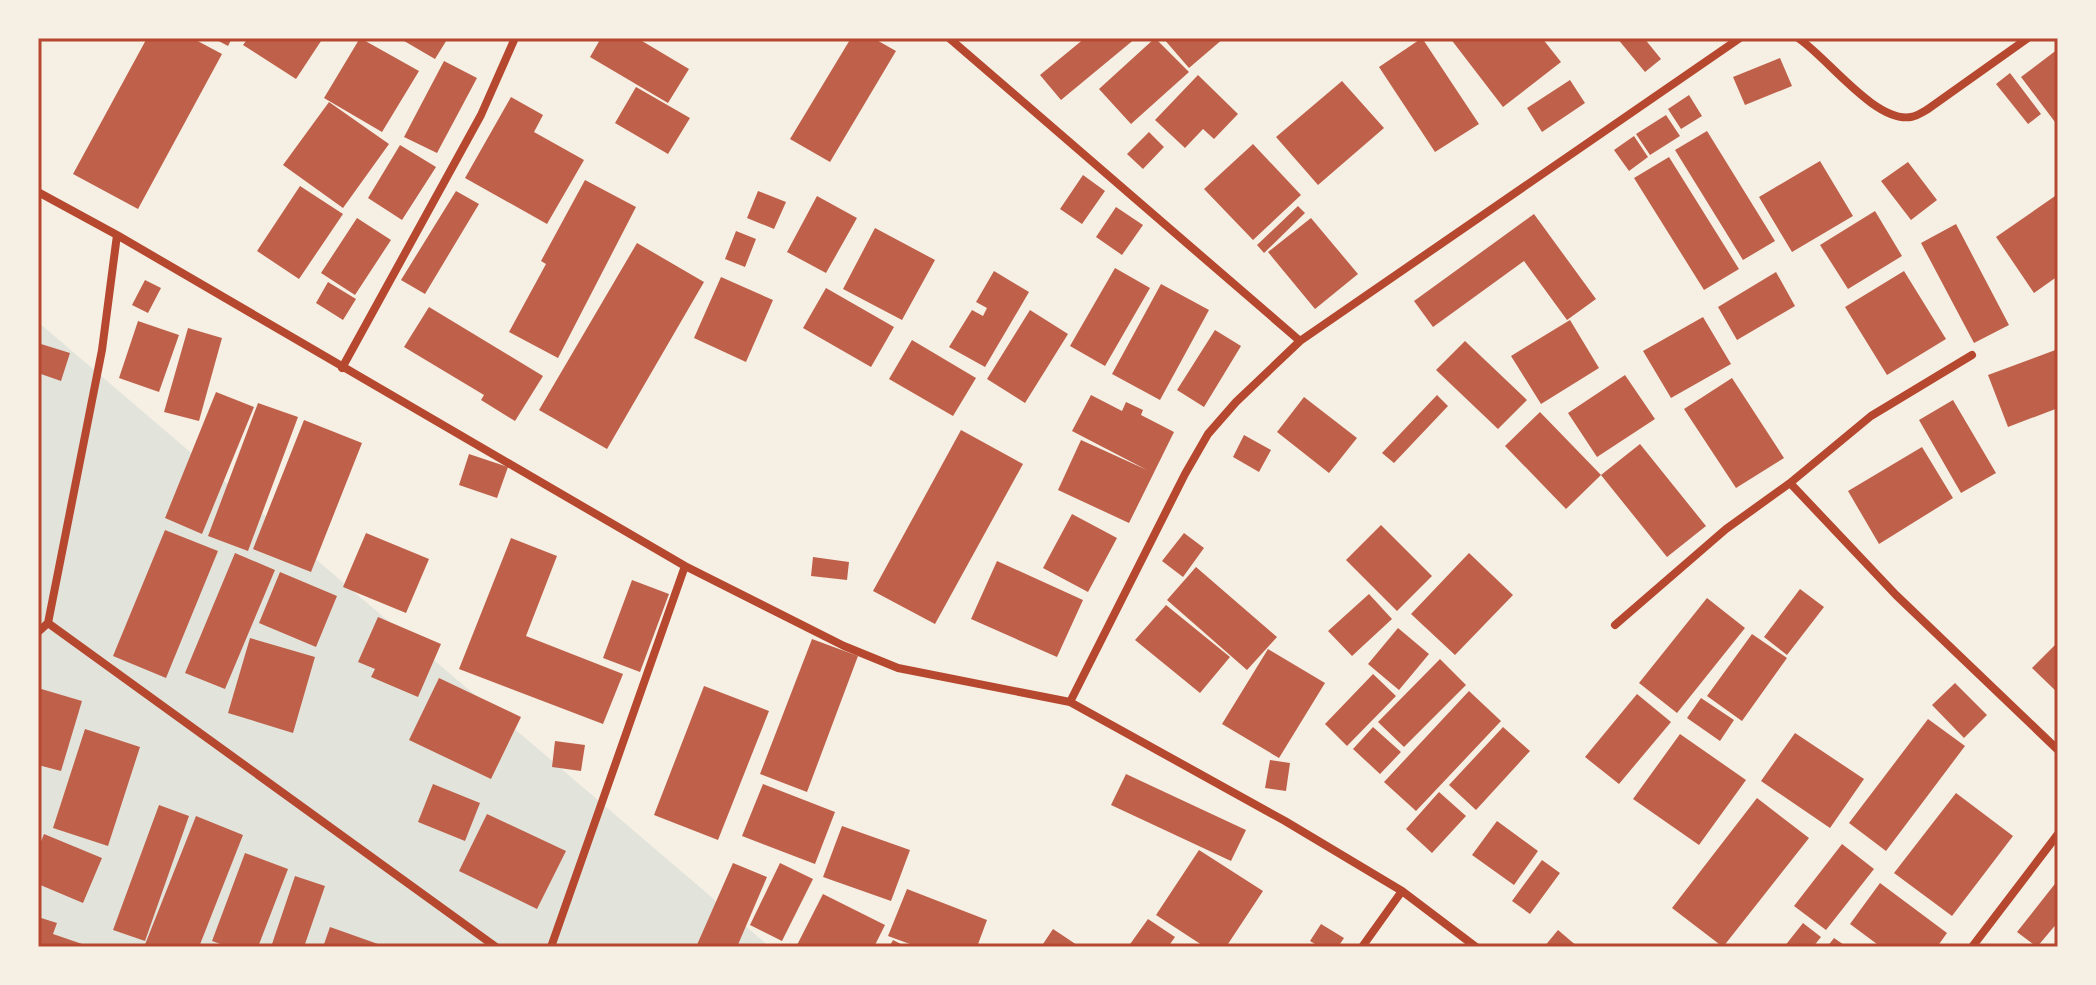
<svg xmlns="http://www.w3.org/2000/svg" width="2096" height="985" font-family="'Archivo Narrow',sans-serif">
<rect width="100%" height="100%" fill="#f6efe4"/>
<!-- green -->
<path fill="#e2e4dc" d="M 38,322 L 770,947 L 38,947 Z"/>
<!-- building -->
<path fill="#bf614a" d="M 147,38 L 192,38 L 222,54 L 138,209 L 73,174 Z
M 213,38 L 232,38 L 228,46 Z
M 248,38 L 323,38 L 296,79 L 243,45 Z
M 360,38 L 419,71 L 382,132 L 324,98 Z
M 399,38 L 448,38 L 435,59 Z
M 601,38 L 637,38 L 689,69 L 668,103 L 590,57 Z
M 851,38 L 873,38 L 896,51 L 830,162 L 790,139 Z
M 1085,38 L 1136,38 L 1061,100 L 1040,75 Z
M 1155,38 L 1189,72 L 1131,124 L 1099,89 Z
M 1163,38 L 1224,38 L 1189,68 Z
M 1422,38 L 1479,124 L 1435,152 L 1379,67 Z
M 1450,38 L 1542,38 L 1561,62 L 1503,107 Z
M 1617,38 L 1644,38 L 1661,59 L 1645,72 Z
M 2058,49 L 2058,126 L 2021,77 Z
M 1780,58 L 1792,86 L 1745,105 L 1733,77 Z
M 444,61 L 477,78 L 437,153 L 404,137 Z
M 2010,73 L 2041,114 L 2028,124 L 1996,84 Z
M 1198,75 L 1238,114 L 1214,139 L 1203,129 L 1185,148 L 1155,120 Z
M 1570,80 L 1585,103 L 1542,132 L 1527,108 Z
M 1342,81 L 1384,128 L 1318,185 L 1276,137 Z
M 636,87 L 690,118 L 668,154 L 615,123 Z
M 1689,95 L 1702,116 L 1681,129 L 1668,109 Z
M 511,97 L 543,115 L 534,132 L 584,160 L 547,224 L 465,178 Z
M 329,102 L 389,144 L 343,208 L 283,165 Z
M 1666,115 L 1680,136 L 1650,155 L 1636,134 Z
M 1707,131 L 1775,241 L 1743,260 L 1675,150 Z
M 1149,132 L 1164,147 L 1143,169 L 1127,154 Z
M 1634,136 L 1648,157 L 1629,171 L 1614,150 Z
M 1253,144 L 1301,195 L 1253,240 L 1204,189 Z
M 400,145 L 436,167 L 402,220 L 368,198 Z
M 1669,157 L 1739,269 L 1704,290 L 1634,178 Z
M 1820,161 L 1853,216 L 1792,252 L 1759,197 Z
M 1908,162 L 1937,200 L 1911,220 L 1881,181 Z
M 1083,175 L 1105,191 L 1082,224 L 1060,209 Z
M 585,180 L 636,207 L 558,358 L 509,332 L 546,264 L 541,261 Z
M 300,186 L 343,214 L 299,279 L 257,251 Z
M 456,191 L 479,204 L 425,294 L 401,280 Z
M 758,191 L 786,202 L 774,229 L 747,218 Z
M 2058,194 L 2058,276 L 2034,293 L 1996,237 Z
M 817,196 L 857,218 L 826,273 L 787,252 Z
M 1298,206 L 1305,213 L 1264,253 L 1257,245 Z
M 1116,207 L 1143,225 L 1122,255 L 1096,237 Z
M 1875,211 L 1902,256 L 1848,289 L 1820,245 Z
M 1534,214 L 1596,299 L 1567,320 L 1524,261 L 1433,327 L 1414,301 Z
M 357,218 L 391,240 L 355,295 L 321,273 Z
M 1311,218 L 1358,274 L 1315,309 L 1268,252 Z
M 1956,224 L 2009,325 L 1974,343 L 1921,243 Z
M 875,228 L 935,260 L 902,320 L 843,289 Z
M 736,231 L 756,239 L 745,267 L 725,259 Z
M 637,243 L 704,282 L 607,449 L 539,410 Z
M 1115,268 L 1150,288 L 1105,366 L 1070,346 Z
M 994,271 L 1029,292 L 985,367 L 949,347 L 972,310 L 983,316 L 987,308 L 976,302 Z
M 1904,271 L 1946,339 L 1887,375 L 1845,307 Z
M 1776,272 L 1795,306 L 1737,340 L 1718,307 Z
M 721,277 L 773,300 L 746,362 L 694,338 Z
M 145,280 L 161,288 L 148,313 L 132,305 Z
M 328,282 L 356,299 L 343,320 L 316,303 Z
M 1161,284 L 1209,310 L 1160,400 L 1112,374 Z
M 826,288 L 894,327 L 871,367 L 803,328 Z
M 429,307 L 543,376 L 515,421 L 481,400 L 484,395 L 404,347 Z
M 1030,310 L 1068,334 L 1025,403 L 987,379 Z
M 1703,317 L 1731,364 L 1671,398 L 1643,351 Z
M 1570,320 L 1599,368 L 1541,404 L 1511,356 Z
M 138,321 L 179,335 L 159,392 L 119,378 Z
M 188,328 L 222,338 L 199,421 L 164,412 Z
M 1215,330 L 1241,346 L 1204,407 L 1177,390 Z
M 912,340 L 976,378 L 953,416 L 889,379 Z
M 1465,341 L 1527,400 L 1498,429 L 1436,370 Z
M 41,344 L 70,353 L 61,381 L 38,373 L 38,354 Z
M 2058,349 L 2058,408 L 2008,427 L 1988,375 Z
M 1625,375 L 1655,419 L 1597,457 L 1568,413 Z
M 1732,378 L 1784,458 L 1736,488 L 1684,409 Z
M 216,392 L 254,407 L 202,534 L 165,518 Z
M 1091,395 L 1122,411 L 1126,402 L 1143,410 L 1141,415 L 1174,432 L 1129,523 L 1058,490 L 1081,440 L 1147,470 L 1072,431 Z
M 1437,395 L 1448,406 L 1394,463 L 1382,453 Z
M 1304,397 L 1357,438 L 1329,473 L 1277,432 Z
M 1953,400 L 1996,473 L 1961,493 L 1919,420 Z
M 258,403 L 298,417 L 248,551 L 208,536 Z
M 1540,412 L 1601,475 L 1566,509 L 1505,446 Z
M 304,420 L 362,443 L 311,572 L 253,549 Z
M 961,430 L 1023,464 L 935,624 L 873,591 Z
M 1244,435 L 1271,450 L 1259,472 L 1233,457 Z
M 1640,444 L 1706,526 L 1667,557 L 1601,475 Z
M 1922,447 L 1953,498 L 1879,544 L 1848,491 Z
M 469,454 L 508,467 L 497,498 L 459,485 Z
M 1072,514 L 1117,538 L 1088,592 L 1043,568 Z
M 1381,525 L 1432,576 L 1397,611 L 1346,560 Z
M 165,530 L 218,551 L 166,678 L 113,656 Z
M 366,533 L 429,559 L 406,613 L 343,587 Z
M 1184,533 L 1204,548 L 1183,577 L 1162,561 Z
M 511,538 L 557,556 L 526,636 L 623,674 L 603,724 L 459,669 Z
M 235,553 L 275,570 L 225,689 L 185,673 Z
M 1469,553 L 1513,595 L 1455,655 L 1411,614 Z
M 813,557 L 849,562 L 847,580 L 811,576 Z
M 997,561 L 1083,600 L 1057,657 L 971,619 Z
M 1196,567 L 1277,637 L 1247,670 L 1167,600 Z
M 280,572 L 337,596 L 316,647 L 259,623 Z
M 632,580 L 669,594 L 640,672 L 603,658 Z
M 1800,589 L 1824,607 L 1787,655 L 1764,637 Z
M 1369,594 L 1392,619 L 1352,656 L 1328,631 Z
M 1707,598 L 1745,628 L 1677,713 L 1639,683 Z
M 1166,605 L 1230,657 L 1200,693 L 1135,640 Z
M 378,617 L 441,644 L 418,697 L 371,677 L 375,669 L 358,662 Z
M 1398,628 L 1429,654 L 1399,690 L 1368,664 Z
M 1752,634 L 1787,658 L 1742,721 L 1707,696 Z
M 250,638 L 315,657 L 293,733 L 228,713 Z
M 812,639 L 858,656 L 807,792 L 760,774 Z
M 2058,642 L 2058,693 L 2032,668 Z
M 1268,649 L 1325,683 L 1279,758 L 1222,724 Z
M 1440,659 L 1466,685 L 1404,747 L 1378,722 Z
M 1373,674 L 1396,696 L 1347,746 L 1325,724 Z
M 439,678 L 521,717 L 491,779 L 409,740 Z
M 1955,683 L 1987,715 L 1964,738 L 1932,705 Z
M 704,686 L 769,711 L 718,840 L 654,815 Z
M 38,688 L 82,701 L 61,771 L 38,765 Z
M 1469,691 L 1501,721 L 1416,811 L 1384,782 Z
M 1637,694 L 1671,722 L 1619,784 L 1585,757 Z
M 1701,698 L 1734,720 L 1720,741 L 1687,718 Z
M 1928,719 L 1965,746 L 1886,851 L 1849,823 Z
M 1373,727 L 1401,752 L 1380,774 L 1353,749 Z
M 1503,727 L 1530,751 L 1476,810 L 1449,785 Z
M 85,729 L 140,747 L 108,846 L 53,828 Z
M 1795,733 L 1864,779 L 1830,828 L 1761,781 Z
M 1680,734 L 1746,780 L 1699,845 L 1633,799 Z
M 555,741 L 585,745 L 581,771 L 552,767 Z
M 1270,760 L 1290,763 L 1286,791 L 1265,788 Z
M 1126,774 L 1246,830 L 1231,861 L 1111,805 Z
M 433,784 L 480,803 L 465,841 L 418,822 Z
M 763,784 L 835,812 L 815,864 L 742,836 Z
M 1439,792 L 1466,816 L 1432,853 L 1406,829 Z
M 1956,793 L 2013,836 L 1952,916 L 1894,873 Z
M 1757,798 L 1809,838 L 1723,947 L 1672,908 Z
M 159,805 L 189,816 L 145,941 L 113,930 Z
M 487,814 L 566,851 L 537,909 L 459,871 Z
M 196,816 L 243,835 L 199,947 L 144,947 Z
M 1497,821 L 1538,851 L 1514,885 L 1472,855 Z
M 842,826 L 910,850 L 891,901 L 823,877 Z
M 44,834 L 102,858 L 83,903 L 38,884 L 38,849 Z
M 1842,844 L 1874,869 L 1826,930 L 1794,906 Z
M 1199,850 L 1263,891 L 1226,947 L 1205,947 L 1156,915 Z
M 245,853 L 288,869 L 258,947 L 229,947 L 212,941 Z
M 1542,860 L 1560,873 L 1530,914 L 1512,901 Z
M 733,863 L 767,877 L 737,947 L 696,947 Z
M 780,863 L 813,879 L 782,941 L 750,925 Z
M 295,876 L 325,886 L 304,947 L 271,947 Z
M 2058,880 L 2058,922 L 2037,947 L 2017,932 Z
M 1880,883 L 1947,933 L 1937,947 L 1881,947 L 1850,924 Z
M 907,889 L 987,920 L 977,947 L 918,947 L 888,936 Z
M 823,894 L 885,925 L 874,947 L 796,947 Z
M 38,917 L 57,923 L 53,934 L 91,947 L 38,947 Z
M 1148,919 L 1175,937 L 1168,947 L 1128,947 Z
M 1803,923 L 1821,937 L 1813,947 L 1784,947 Z
M 1321,924 L 1344,938 L 1338,947 L 1320,947 L 1310,941 Z
M 330,927 L 378,944 L 377,947 L 323,947 Z
M 1053,929 L 1080,947 L 1041,947 Z
M 1558,930 L 1578,947 L 1544,947 Z
M 1834,938 L 1847,947 L 1827,947 Z
M 893,940 L 907,947 L 889,947 Z"/>
<g fill="none" stroke-linecap="round" stroke-linejoin="round">
<!-- minor -->
<path stroke="#b5482f" stroke-width="8" d="M 949,38 L 1300,341
M 1798,38 C 1827,57 1875,123 1911,117 C 1917,116 1923,112 1928,109 L 2028,38
M 38,192 L 117,235 L 685,566 L 844,646 L 898,668 L 1070,702 L 1285,821 L 1402,891 L 1476,947
M 342,368 L 481,115 L 515,38
M 1790,483 L 1871,416 L 1972,355
M 48,623 L 496,947
M 1615,625 L 1726,529 L 1790,483 L 1896,595 L 2058,750
M 38,632 L 48,623 L 102,350 L 117,235
M 1070,702 L 1185,474 L 1208,434 L 1236,402 L 1300,341 L 1740,38
M 551,947 L 685,566
M 1362,947 L 1402,891
M 1972,947 L 2058,834"/>
</g>
<!-- border -->
<rect width="2096" height="985" fill="none" stroke="#f6efe4" stroke-width="80"/>
<rect x="40" y="40" width="2016" height="905" fill="none" stroke="#b5482f" stroke-width="3"/>
</svg>
